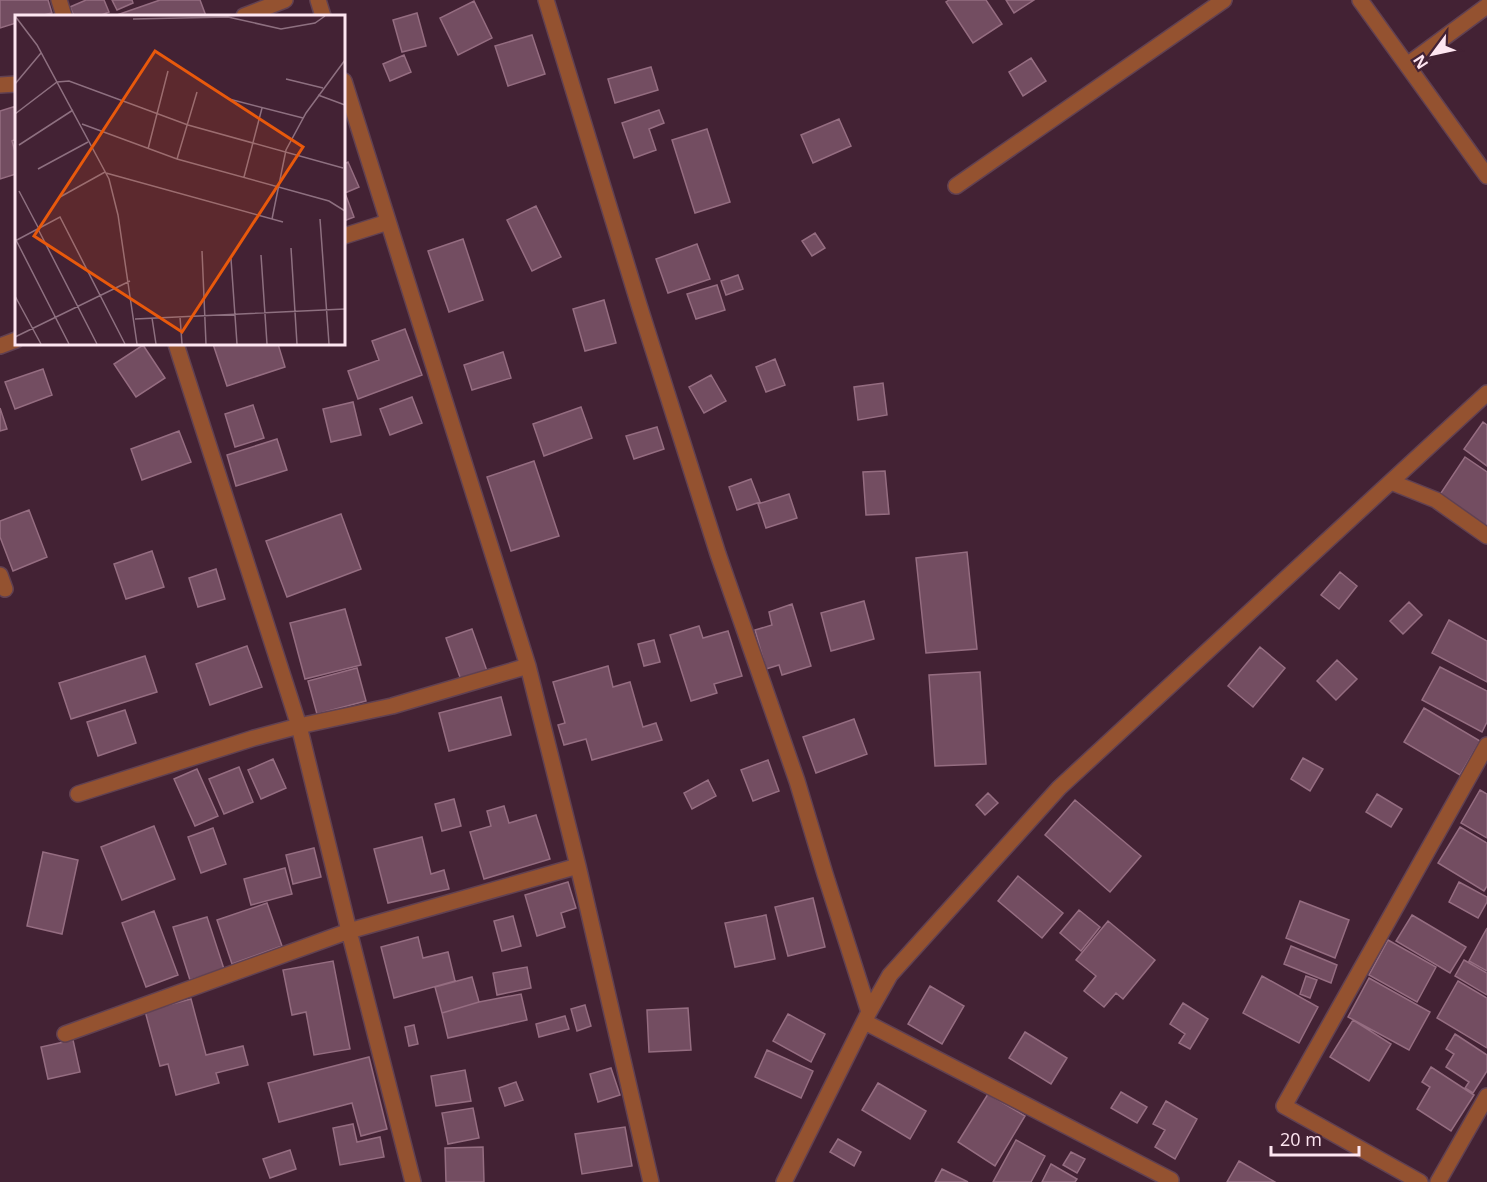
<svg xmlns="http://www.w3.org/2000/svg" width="1487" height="1182" font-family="'Open Sans',sans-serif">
<rect width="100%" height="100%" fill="#432234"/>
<!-- building -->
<path fill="#734d61" stroke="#956d81" stroke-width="1.5" d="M 0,0 L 48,0 L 52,13 L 40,16 L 16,16 L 16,23 L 0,28 Z
M 86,0 L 104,0 L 109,12 L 99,16 L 74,16 L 70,7 Z
M 112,0 L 132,0 L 133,3 L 117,10 Z
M 160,0 L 200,0 L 206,16 L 114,16 Z
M 949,0 L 986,0 L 1002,24 L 973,43 L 946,2 Z
M 1006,0 L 1034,0 L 1014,13 Z
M 474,1 L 492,38 L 458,55 L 440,18 Z
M 417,13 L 426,46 L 402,52 L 393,20 Z
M 532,35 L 545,74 L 508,86 L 495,46 Z
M 404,55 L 411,72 L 390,81 L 383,64 Z
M 1031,58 L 1046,81 L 1023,96 L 1009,72 Z
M 651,67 L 658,90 L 615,103 L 608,79 Z
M 16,106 L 16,139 L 12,141 L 16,155 L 16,174 L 0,179 L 0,111 Z
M 659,110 L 664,123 L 649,129 L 656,150 L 634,158 L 622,123 Z
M 839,119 L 851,146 L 813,163 L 801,135 Z
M 707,129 L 730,202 L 695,213 L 672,140 Z
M 348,162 L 359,187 L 345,193 L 354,217 L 344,221 L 344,164 Z
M 536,206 L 561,257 L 532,271 L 507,220 Z
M 815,233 L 825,248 L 812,256 L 802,241 Z
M 463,239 L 483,300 L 449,312 L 428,251 Z
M 697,244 L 710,279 L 668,293 L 656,259 Z
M 738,275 L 743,289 L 726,295 L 721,281 Z
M 717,285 L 725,310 L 696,319 L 687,294 Z
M 604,300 L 616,343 L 585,351 L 573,309 Z
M 405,329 L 422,375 L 358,399 L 348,371 L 379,360 L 372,341 Z
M 213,344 L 278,344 L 285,367 L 227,386 Z
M 143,345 L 165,378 L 136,397 L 114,364 Z
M 503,352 L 511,378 L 472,390 L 464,365 Z
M 775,359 L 785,385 L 766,392 L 756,367 Z
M 43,369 L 52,395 L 15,409 L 5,382 Z
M 711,375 L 726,401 L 704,413 L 689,387 Z
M 883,383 L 887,415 L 858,420 L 854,387 Z
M 412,397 L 422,423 L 390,435 L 380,409 Z
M 353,402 L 361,435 L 331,442 L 323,409 Z
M 253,405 L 264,438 L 235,447 L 225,414 Z
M 581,407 L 592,438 L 544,456 L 533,424 Z
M 0,408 L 7,429 L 0,431 Z
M 1483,422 L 1487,425 L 1487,466 L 1464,449 Z
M 657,427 L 664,449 L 634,459 L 626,436 Z
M 179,431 L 191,462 L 142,480 L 131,449 Z
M 277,439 L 287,470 L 236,486 L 227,455 Z
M 1465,457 L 1487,472 L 1487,528 L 1439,496 Z
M 534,461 L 559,536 L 511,551 L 487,477 Z
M 885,471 L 889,514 L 866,515 L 863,472 Z
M 751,479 L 760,502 L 737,510 L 729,487 Z
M 789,494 L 797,518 L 766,528 L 758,504 Z
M 29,510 L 47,557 L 13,571 L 0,537 L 0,521 Z
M 341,514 L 361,569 L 287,597 L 266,541 Z
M 152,551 L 164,587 L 126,599 L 114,564 Z
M 967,552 L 977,649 L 926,653 L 916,558 Z
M 216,569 L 225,599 L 198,607 L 189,578 Z
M 1340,572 L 1357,586 L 1339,609 L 1321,595 Z
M 864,601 L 874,639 L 831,651 L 821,613 Z
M 1409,602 L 1422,615 L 1403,634 L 1390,621 Z
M 792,604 L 811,666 L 782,675 L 779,665 L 766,669 L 755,630 L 772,625 L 769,612 Z
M 345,609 L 361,665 L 305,679 L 290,623 Z
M 1449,620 L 1487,641 L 1487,682 L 1432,653 Z
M 699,626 L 703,638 L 728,631 L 742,676 L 714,684 L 717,693 L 691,701 L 670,635 Z
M 472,629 L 487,671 L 461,680 L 446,638 Z
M 654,640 L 660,662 L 644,666 L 638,644 Z
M 247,646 L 262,687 L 210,705 L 196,664 Z
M 1260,647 L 1285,668 L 1253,707 L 1228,686 Z
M 145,656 L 157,692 L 71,719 L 59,683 Z
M 1337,660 L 1357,679 L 1336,700 L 1317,681 Z
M 608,666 L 613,687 L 630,682 L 643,727 L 656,723 L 662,740 L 592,760 L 586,739 L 564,745 L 558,725 L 565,723 L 553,682 Z
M 1440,667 L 1487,691 L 1487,722 L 1482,732 L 1422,700 Z
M 357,668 L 366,701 L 317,714 L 308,681 Z
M 980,672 L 986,764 L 935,766 L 929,675 Z
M 501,697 L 511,735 L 449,751 L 439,713 Z
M 1424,708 L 1480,741 L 1460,775 L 1404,742 Z
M 125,710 L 136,743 L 98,756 L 87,722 Z
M 854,719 L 867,754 L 816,773 L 803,737 Z
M 1303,758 L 1323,769 L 1310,791 L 1291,779 Z
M 273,759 L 286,788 L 261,799 L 248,770 Z
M 768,760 L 779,791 L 753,801 L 741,770 Z
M 239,767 L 253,802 L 224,814 L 209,779 Z
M 197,769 L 218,816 L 195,826 L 174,779 Z
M 708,780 L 716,796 L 692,809 L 684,793 Z
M 1480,790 L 1487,794 L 1487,838 L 1461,823 Z
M 988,793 L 998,803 L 985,815 L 976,805 Z
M 1377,794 L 1402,809 L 1391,827 L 1366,812 Z
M 454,799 L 461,826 L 442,831 L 435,804 Z
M 1075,800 L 1141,856 L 1110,892 L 1045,835 Z
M 504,806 L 509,823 L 536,815 L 550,859 L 484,879 L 470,832 L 491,826 L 487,811 Z
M 154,826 L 175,879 L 122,900 L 101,847 Z
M 1460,827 L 1487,843 L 1487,886 L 1484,891 L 1438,863 Z
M 213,828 L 226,864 L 201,873 L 188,837 Z
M 422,837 L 431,874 L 444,870 L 449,889 L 388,903 L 374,849 Z
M 314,848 L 321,877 L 293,884 L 286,855 Z
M 43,852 L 78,860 L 62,934 L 27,926 Z
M 285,868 L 292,894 L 251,905 L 244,879 Z
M 1018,876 L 1063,913 L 1042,938 L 998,901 Z
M 568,882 L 576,908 L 561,913 L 565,927 L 537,936 L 525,895 Z
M 1459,882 L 1487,897 L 1487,902 L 1478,918 L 1449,902 Z
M 813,898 L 825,947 L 788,956 L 775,907 Z
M 1300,901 L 1349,920 L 1335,958 L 1286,938 Z
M 267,903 L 282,946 L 232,964 L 217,920 Z
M 1079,910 L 1100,927 L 1081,951 L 1060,933 Z
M 154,911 L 178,975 L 146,987 L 122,923 Z
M 766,915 L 775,959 L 735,967 L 725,923 Z
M 1412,915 L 1466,947 L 1450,973 L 1396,941 Z
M 513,916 L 521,946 L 502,951 L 494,921 Z
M 207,917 L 224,969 L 190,980 L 173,927 Z
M 1108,921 L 1155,960 L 1123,999 L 1116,993 L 1104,1007 L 1084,991 L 1096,976 L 1076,960 Z
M 1487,928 L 1487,971 L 1469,961 Z
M 418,937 L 423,958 L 448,952 L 455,981 L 394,998 L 381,947 Z
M 1388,940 L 1436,967 L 1417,1002 L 1369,975 Z
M 1291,946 L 1337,965 L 1331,983 L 1284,964 Z
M 1464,960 L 1487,973 L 1487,995 L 1455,976 Z
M 333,961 L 350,1049 L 314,1055 L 306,1012 L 292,1015 L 283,970 Z
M 527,967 L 531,988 L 497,995 L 493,973 Z
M 1262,976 L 1318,1007 L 1299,1043 L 1243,1013 Z
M 1306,976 L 1317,980 L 1310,998 L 1300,994 Z
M 472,977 L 479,1002 L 442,1013 L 435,987 Z
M 1369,978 L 1430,1012 L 1409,1050 L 1348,1017 Z
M 1458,981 L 1487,998 L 1487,1048 L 1437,1018 Z
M 930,986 L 964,1006 L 942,1044 L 908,1024 Z
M 521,994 L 527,1020 L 448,1038 L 442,1013 L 479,1002 Z
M 191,999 L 206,1055 L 243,1046 L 248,1065 L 216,1073 L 219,1083 L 176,1095 L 168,1064 L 160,1066 L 145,1011 Z
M 1183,1003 L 1208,1019 L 1190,1049 L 1179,1043 L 1185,1034 L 1170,1024 Z
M 585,1005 L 591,1026 L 577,1031 L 571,1009 Z
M 688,1008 L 691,1050 L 649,1052 L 647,1010 Z
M 788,1014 L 825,1034 L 811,1062 L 773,1041 Z
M 565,1016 L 569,1029 L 539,1037 L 536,1024 Z
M 1353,1020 L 1391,1044 L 1369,1081 L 1330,1057 Z
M 414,1025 L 418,1044 L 409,1046 L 405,1027 Z
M 1025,1032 L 1067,1058 L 1051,1084 L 1009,1058 Z
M 1455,1034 L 1487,1055 L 1487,1071 L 1473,1093 L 1465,1088 L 1469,1082 L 1446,1067 L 1454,1054 L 1446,1049 Z
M 73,1040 L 80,1072 L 48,1079 L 41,1047 Z
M 767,1050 L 813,1071 L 801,1098 L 755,1077 Z
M 369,1057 L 387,1129 L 361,1136 L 352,1103 L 279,1122 L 268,1083 Z
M 1431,1067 L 1474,1095 L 1451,1131 L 1417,1109 L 1430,1087 L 1422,1082 Z
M 611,1068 L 620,1095 L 598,1102 L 590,1074 Z
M 465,1070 L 471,1101 L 436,1106 L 431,1076 Z
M 516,1082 L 523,1100 L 505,1106 L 499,1088 Z
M 878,1083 L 926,1111 L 910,1139 L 862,1110 Z
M 1121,1092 L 1147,1107 L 1137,1123 L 1111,1108 Z
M 988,1094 L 1025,1116 L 995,1166 L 958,1142 Z
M 1166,1101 L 1197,1119 L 1175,1159 L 1155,1147 L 1165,1130 L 1153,1124 Z
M 473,1108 L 479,1138 L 448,1144 L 442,1113 Z
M 353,1124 L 357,1142 L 380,1137 L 384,1157 L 340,1165 L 333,1128 Z
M 625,1127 L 632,1166 L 582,1174 L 575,1134 Z
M 838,1139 L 861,1152 L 854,1166 L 830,1152 Z
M 1016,1140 L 1045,1156 L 1031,1182 L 993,1182 Z
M 483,1147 L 484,1182 L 446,1182 L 445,1148 Z
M 290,1150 L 296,1169 L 270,1178 L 263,1159 Z
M 1071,1152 L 1085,1159 L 1077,1173 L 1063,1165 Z
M 1239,1161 L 1275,1182 L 1227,1182 Z
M 1051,1164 L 1077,1179 L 1075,1182 L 1042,1182 Z
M 942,1169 L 968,1182 L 935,1182 Z"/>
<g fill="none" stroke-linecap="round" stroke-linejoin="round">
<!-- minor casing -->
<g stroke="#614152" stroke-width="18">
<path id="minor" d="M 59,0 L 64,16
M 318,0 L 323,16
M 546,0 L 639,305 L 718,554 L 797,781 L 825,874 L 869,1012
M 1360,0 L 1487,176
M 244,16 L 285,0
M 1407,65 L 1487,6
M 344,81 L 528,666 L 578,866 L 651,1182
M 0,85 L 16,84
M 956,186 L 1224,0
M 344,236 L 388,222
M 176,344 L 299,726 L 349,931 L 413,1182
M 0,346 L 16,340
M 1391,482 L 1436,500 L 1487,536
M 0,575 L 5,589
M 78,794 L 254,738 L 299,726 L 392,706 L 528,666
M 865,1022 L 1171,1180
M 65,1034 L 349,931 L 578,866
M 784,1182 L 869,1012 L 890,975 L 1059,788 L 1487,393
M 1420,1182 L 1284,1106 L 1487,745
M 1438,1182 L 1487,1096"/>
</g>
<!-- minor -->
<use href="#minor" stroke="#945230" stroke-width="15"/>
</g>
<!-- overview -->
<g transform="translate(15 15)">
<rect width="330" height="330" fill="#432234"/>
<path fill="none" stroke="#8e7080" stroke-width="1.5" d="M 0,1 L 22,30 L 94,164 L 103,200 L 122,329M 118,4 L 213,2 L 266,14 L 300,8 L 310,1M 271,64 L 308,73M 0,69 L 26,38M 303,80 L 330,90M 214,84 L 288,103M 0,99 L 42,67 L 54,66 L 173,110 L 328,153M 67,109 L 162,144 L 314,186 L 330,196M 4,130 L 58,95M 133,134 L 153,56M 162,144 L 182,77M 23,154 L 73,127M 91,158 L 268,207M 229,162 L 247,93M 4,176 L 24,214M 45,182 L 90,157M 257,204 L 271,135 L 291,98 L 330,45M 305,204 L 314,329M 23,214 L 82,329M 0,223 L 54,329M 0,226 L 45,202 L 110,329M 276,233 L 282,329M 187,236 L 191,329M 246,240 L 252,329M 216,244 L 222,329M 0,281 L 26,329M 165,302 L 167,329M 137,303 L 141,329M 120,304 L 330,294M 0,322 L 115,266"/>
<path fill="#e8590c" fill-opacity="0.15" stroke="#e8590c" stroke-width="3" d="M 140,36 L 288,132 L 167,317 L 19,221 Z"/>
<rect width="330" height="330" fill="none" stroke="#fee6f1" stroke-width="3"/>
</g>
<!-- north arrow -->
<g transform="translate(1433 54) rotate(237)" stroke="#432234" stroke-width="4.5" paint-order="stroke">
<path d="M0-4.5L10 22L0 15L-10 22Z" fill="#fee6f1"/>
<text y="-9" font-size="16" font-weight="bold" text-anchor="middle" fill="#fee6f1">N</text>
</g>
<!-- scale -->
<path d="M1271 1146v9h88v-9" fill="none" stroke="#fee6f1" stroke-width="3"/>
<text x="1280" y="1146" font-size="18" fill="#fee6f1" stroke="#432234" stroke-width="4.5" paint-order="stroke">20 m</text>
</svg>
